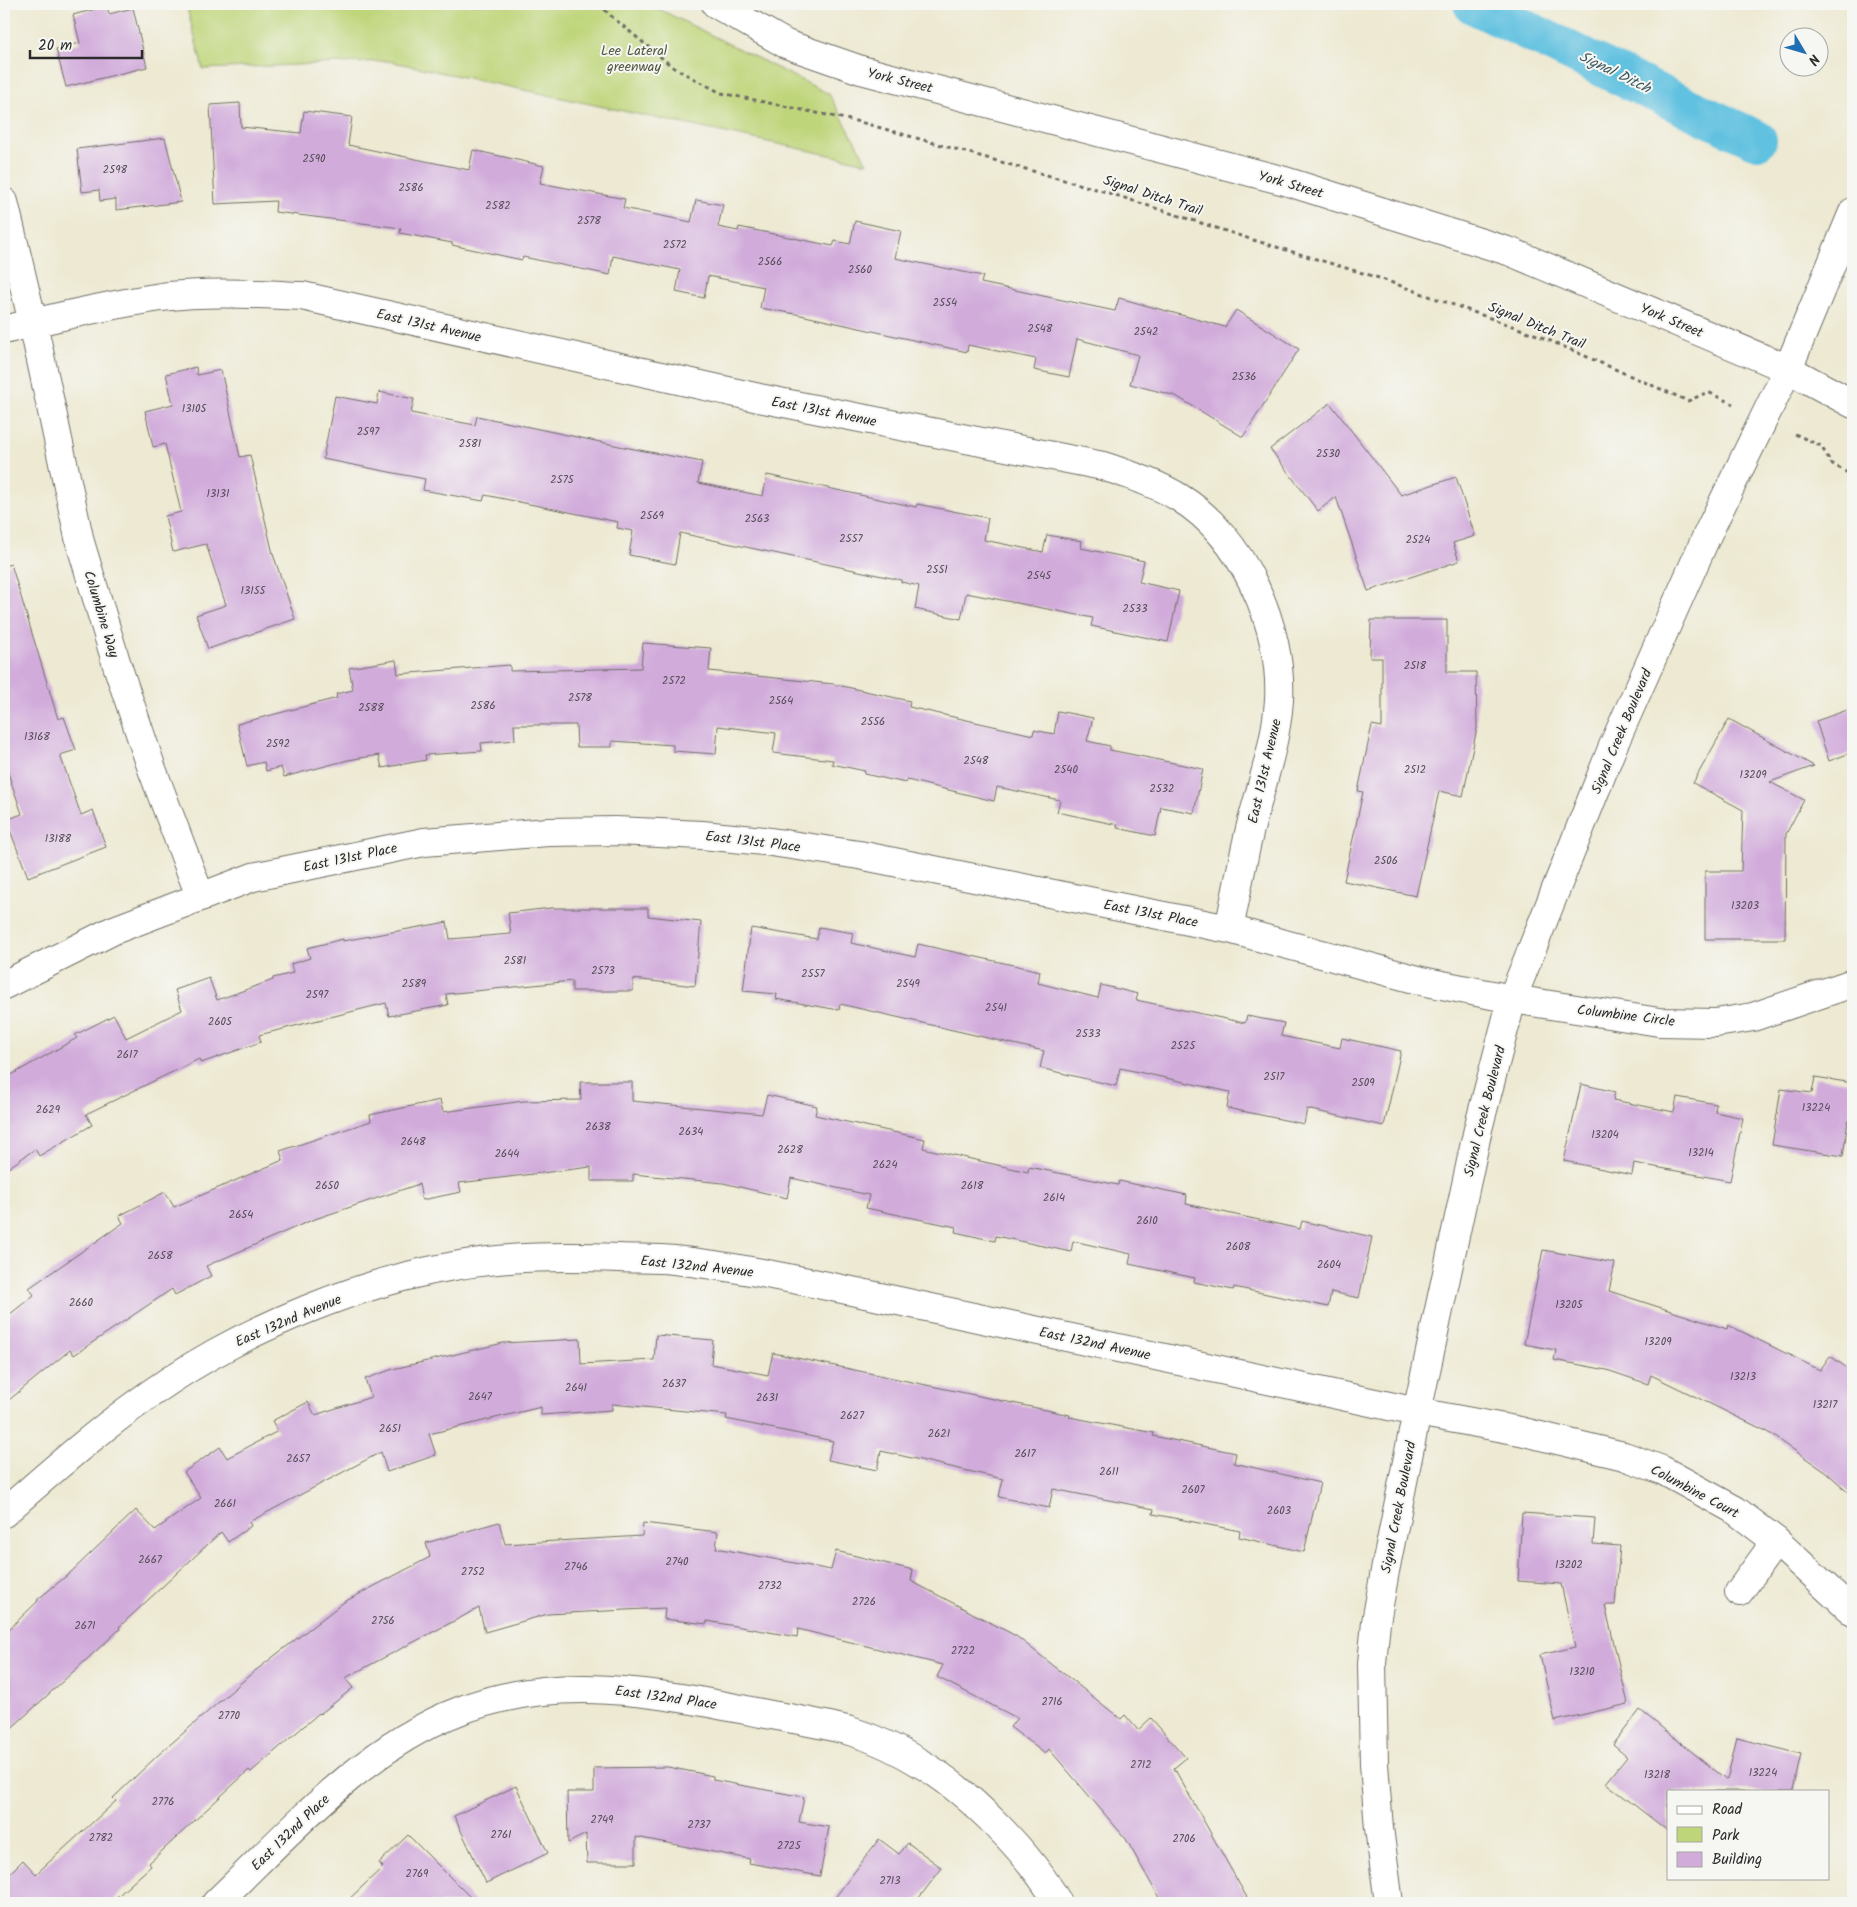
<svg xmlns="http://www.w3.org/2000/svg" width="1857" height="1907" font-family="Kalam,sans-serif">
<rect width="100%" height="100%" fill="#f6f6f2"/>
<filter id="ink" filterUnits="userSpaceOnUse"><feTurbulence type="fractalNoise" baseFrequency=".02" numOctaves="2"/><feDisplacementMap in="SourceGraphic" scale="10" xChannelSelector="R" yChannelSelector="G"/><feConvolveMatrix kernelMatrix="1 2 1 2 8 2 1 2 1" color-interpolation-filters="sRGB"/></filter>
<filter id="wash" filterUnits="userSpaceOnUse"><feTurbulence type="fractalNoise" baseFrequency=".0096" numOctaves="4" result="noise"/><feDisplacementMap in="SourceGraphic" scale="20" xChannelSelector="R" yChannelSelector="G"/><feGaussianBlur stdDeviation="1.12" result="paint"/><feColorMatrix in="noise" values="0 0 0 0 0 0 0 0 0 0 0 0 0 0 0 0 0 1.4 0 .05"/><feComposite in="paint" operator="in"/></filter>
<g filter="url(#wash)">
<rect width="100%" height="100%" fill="#ede9d2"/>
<!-- green -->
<path fill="#bfd57a" stroke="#758052" d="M 186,4 L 649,4 L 829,94 L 867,163 L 388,61 L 203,69 Z"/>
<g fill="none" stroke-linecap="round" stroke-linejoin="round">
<!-- canal -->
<path stroke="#61c1e0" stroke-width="40" d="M 1473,4 L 1629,80 L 1757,140"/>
</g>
<g id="blocks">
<!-- building -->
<path fill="#d1acdb" d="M 107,6 L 109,14 L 133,8 L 147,67 L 66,87 L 56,49 L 80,43 L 73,15 Z
M 240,103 L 241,127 L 301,133 L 304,111 L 352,117 L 348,145 L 469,170 L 473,150 L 544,166 L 540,183 L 625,199 L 623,208 L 691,222 L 696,200 L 723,205 L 718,227 L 738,231 L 739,227 L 833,246 L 835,241 L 850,244 L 855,221 L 901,231 L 895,258 L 983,276 L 981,283 L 1115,311 L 1119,298 L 1225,327 L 1236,310 L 1299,349 L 1243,437 L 1176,396 L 1130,384 L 1138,355 L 1077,339 L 1069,377 L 1034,370 L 1036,359 L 968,345 L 967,352 L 796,314 L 760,308 L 764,287 L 708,276 L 704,298 L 676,292 L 680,270 L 613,256 L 610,275 L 523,257 L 522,260 L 452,245 L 452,243 L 400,233 L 401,228 L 275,212 L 276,201 L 215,204 L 210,105 Z
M 165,138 L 181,202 L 116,210 L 116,199 L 100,201 L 99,190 L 82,192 L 77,149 Z
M 196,367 L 197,375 L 221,370 L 240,457 L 250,455 L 273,554 L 295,619 L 208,649 L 196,615 L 226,605 L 206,544 L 173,552 L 165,516 L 181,512 L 165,444 L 153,447 L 145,411 L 173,404 L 166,374 Z
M 379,392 L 414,399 L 411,413 L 475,425 L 477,416 L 624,447 L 702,462 L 698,483 L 763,496 L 767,475 L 916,507 L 917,504 L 988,518 L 984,540 L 1043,552 L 1047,535 L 1082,541 L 1081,548 L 1144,561 L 1139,582 L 1179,591 L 1168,642 L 1091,626 L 1093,618 L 966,593 L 961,619 L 915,609 L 919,586 L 901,582 L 901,580 L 680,533 L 675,564 L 629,555 L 633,531 L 617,528 L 618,522 L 485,495 L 483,501 L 423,490 L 425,479 L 323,459 L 335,396 L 377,404 Z
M 1330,403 L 1401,495 L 1456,477 L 1475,536 L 1453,543 L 1459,561 L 1368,591 L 1336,497 L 1318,511 L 1270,449 Z
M 11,564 L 58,719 L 64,717 L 76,750 L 60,755 L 81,815 L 93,810 L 106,847 L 28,877 L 6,820 L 22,814 L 4,761 L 4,566 Z
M 1371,620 L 1447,620 L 1447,672 L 1476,672 L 1477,728 L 1463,796 L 1439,791 L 1416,896 L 1344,881 L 1363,792 L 1358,791 L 1372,725 L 1382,727 L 1382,658 L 1370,658 Z
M 643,643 L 711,648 L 709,671 L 833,684 L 910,701 L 909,707 L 1033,735 L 1034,730 L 1054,734 L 1058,711 L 1093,718 L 1087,741 L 1110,746 L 1110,750 L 1203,769 L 1194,813 L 1161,807 L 1155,836 L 1117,828 L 1118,825 L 1057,812 L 1060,800 L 997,787 L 994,801 L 907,780 L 906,783 L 864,774 L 865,771 L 832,764 L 833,760 L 773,753 L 776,733 L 718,726 L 716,754 L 673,751 L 673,745 L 612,741 L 612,747 L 577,747 L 576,725 L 514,725 L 515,740 L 481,743 L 482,751 L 425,755 L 426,760 L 382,768 L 379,755 L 348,760 L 284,777 L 281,767 L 266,771 L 264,762 L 247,766 L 237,724 L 337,698 L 336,694 L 353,690 L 349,668 L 396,660 L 398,674 L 510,665 L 510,671 L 641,668 Z
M 1853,708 L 1853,752 L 1829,761 L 1816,721 Z
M 1729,719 L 1814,766 L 1770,782 L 1804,800 L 1786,834 L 1785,939 L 1705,939 L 1705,871 L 1741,871 L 1743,810 L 1693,783 Z
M 551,908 L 648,908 L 648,916 L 701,922 L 695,986 L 633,979 L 633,991 L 572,991 L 572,981 L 446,994 L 448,1005 L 389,1016 L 386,1003 L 259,1035 L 261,1042 L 201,1063 L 199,1059 L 86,1114 L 92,1125 L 39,1156 L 35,1149 L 4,1171 L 4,1079 L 77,1038 L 75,1035 L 114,1015 L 126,1038 L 182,1010 L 175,990 L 209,978 L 217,1000 L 273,980 L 273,978 L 293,973 L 291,964 L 310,958 L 307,948 L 343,939 L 343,941 L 447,922 L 450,939 L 511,934 L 508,913 Z
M 819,927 L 853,933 L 851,943 L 915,957 L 918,944 L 1040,971 L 1038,983 L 1098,998 L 1101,985 L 1138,994 L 1136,1000 L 1245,1023 L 1247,1016 L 1284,1023 L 1281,1036 L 1340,1048 L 1342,1038 L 1401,1051 L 1384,1126 L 1307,1109 L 1304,1124 L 1227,1108 L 1230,1092 L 1120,1068 L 1116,1086 L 1040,1068 L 1044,1051 L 840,1004 L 839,1010 L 776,999 L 777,994 L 743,991 L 751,928 L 817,939 Z
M 1815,1077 L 1853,1083 L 1853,1122 L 1848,1121 L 1843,1156 L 1772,1145 L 1781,1089 L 1812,1093 Z
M 580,1082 L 632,1082 L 632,1101 L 762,1114 L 767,1095 L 817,1106 L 815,1115 L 925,1139 L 923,1148 L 1028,1172 L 1029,1167 L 1118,1185 L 1119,1181 L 1187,1195 L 1186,1204 L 1300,1229 L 1302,1221 L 1372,1237 L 1359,1298 L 1331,1292 L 1328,1307 L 1234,1287 L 1233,1290 L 1194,1282 L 1195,1278 L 1129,1264 L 1131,1254 L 1073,1241 L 1071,1252 L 996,1236 L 995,1241 L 955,1232 L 956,1227 L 866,1208 L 869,1195 L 791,1178 L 787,1198 L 723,1183 L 633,1174 L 633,1181 L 591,1181 L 591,1167 L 459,1183 L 461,1192 L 422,1200 L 419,1184 L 312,1220 L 206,1266 L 211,1276 L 175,1295 L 172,1289 L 74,1355 L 70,1350 L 4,1404 L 4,1319 L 34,1295 L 29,1288 L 123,1223 L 119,1216 L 165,1192 L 174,1207 L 283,1160 L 280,1151 L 371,1121 L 370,1115 L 440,1100 L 443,1112 L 524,1101 L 581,1100 Z
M 1581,1084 L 1615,1092 L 1613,1100 L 1674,1112 L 1677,1097 L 1716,1104 L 1715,1112 L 1743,1118 L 1730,1181 L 1634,1163 L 1632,1175 L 1564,1161 Z
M 1543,1250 L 1615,1263 L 1609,1291 L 1727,1329 L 1728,1325 L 1820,1370 L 1830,1356 L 1853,1372 L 1853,1496 L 1827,1473 L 1768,1432 L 1651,1375 L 1648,1384 L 1607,1370 L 1554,1360 L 1556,1350 L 1524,1344 Z
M 656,1335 L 713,1340 L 711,1364 L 768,1375 L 773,1353 L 1070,1415 L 1069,1417 L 1154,1433 L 1153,1436 L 1236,1453 L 1234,1463 L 1320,1483 L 1304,1552 L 1239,1537 L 1240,1531 L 1153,1514 L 1154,1509 L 1053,1489 L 1049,1508 L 999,1497 L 1003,1479 L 881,1451 L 877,1470 L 828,1460 L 833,1441 L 726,1419 L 727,1415 L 612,1404 L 612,1410 L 541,1415 L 541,1407 L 429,1434 L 436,1455 L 387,1472 L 381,1452 L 249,1522 L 251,1526 L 228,1542 L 221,1532 L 119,1627 L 120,1629 L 4,1735 L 4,1634 L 38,1601 L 37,1600 L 70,1573 L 136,1510 L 155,1530 L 201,1498 L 184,1472 L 220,1447 L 227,1458 L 278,1431 L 272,1421 L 308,1402 L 315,1415 L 371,1397 L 365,1379 L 393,1369 L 503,1343 L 580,1339 L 581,1364 L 654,1360 Z
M 1522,1513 L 1595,1518 L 1593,1544 L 1620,1546 L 1615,1605 L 1605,1605 L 1628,1704 L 1555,1721 L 1540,1655 L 1575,1647 L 1561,1584 L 1518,1581 Z
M 499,1522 L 505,1544 L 642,1536 L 643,1523 L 718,1532 L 716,1548 L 831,1570 L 836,1551 L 913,1570 L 911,1581 L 1016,1636 L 1121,1719 L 1125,1715 L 1138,1730 L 1151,1718 L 1186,1758 L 1174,1768 L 1250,1903 L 1162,1903 L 1126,1839 L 1049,1749 L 1045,1754 L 1010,1727 L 1017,1718 L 937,1677 L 943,1665 L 798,1629 L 797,1637 L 707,1621 L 707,1624 L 664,1619 L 665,1608 L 548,1614 L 485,1632 L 479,1608 L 345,1678 L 353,1688 L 320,1714 L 319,1713 L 251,1772 L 249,1770 L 149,1863 L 151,1866 L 110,1903 L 4,1903 L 4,1879 L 23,1860 L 36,1874 L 116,1801 L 113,1798 L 157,1756 L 251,1674 L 344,1602 L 430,1557 L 426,1543 Z
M 1640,1710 L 1727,1780 L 1737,1738 L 1801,1754 L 1793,1791 L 1668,1791 L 1668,1831 L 1606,1783 L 1627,1757 L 1613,1745 Z
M 668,1767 L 713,1776 L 713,1780 L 804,1797 L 799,1822 L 829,1827 L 820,1876 L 749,1863 L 750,1859 L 636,1837 L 636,1863 L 587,1863 L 586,1834 L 568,1843 L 567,1792 L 594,1792 L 594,1768 Z
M 516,1786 L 548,1853 L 486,1883 L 454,1816 Z
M 408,1835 L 476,1903 L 345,1903 L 383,1867 L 379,1863 Z
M 879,1839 L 899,1854 L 908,1843 L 942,1868 L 915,1903 L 831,1903 Z"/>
</g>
</g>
<g filter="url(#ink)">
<use href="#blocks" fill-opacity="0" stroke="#6f6e65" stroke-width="1"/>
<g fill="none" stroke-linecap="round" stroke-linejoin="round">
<!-- minor casing -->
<g stroke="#6f6e65" stroke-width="30">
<path id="minor" d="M 716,4 L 786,44 L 861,70 L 1285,181 L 1511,252 L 1788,369 L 1853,404
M 4,202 L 33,323 L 80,542 L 117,665 L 152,769 L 200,896
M 4,330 C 56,317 108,305 161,297 C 208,291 255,294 302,296 L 759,398 L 1103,466 C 1129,475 1156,483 1180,498 C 1243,537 1283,627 1279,700 C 1276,744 1261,786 1250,829 C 1242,862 1236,896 1229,929
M 4,985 L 114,930 L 253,877 L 424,842 L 548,832 L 616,831 L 702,835 L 764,841 L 859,855 L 1229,929 L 1422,981 L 1512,999 L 1659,1022 L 1716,1023 L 1753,1017 L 1853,983
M 4,1513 C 57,1466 110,1420 169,1381 C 249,1328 360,1282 454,1266 C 509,1256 563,1256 619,1258 C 637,1259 656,1258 674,1260 C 732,1266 789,1278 847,1290 L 1417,1412 L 1520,1431 L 1624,1456 L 1662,1470 L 1735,1510 L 1776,1541 L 1853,1612
M 1739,1592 L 1776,1541
M 216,1903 C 288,1834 364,1747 459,1711 C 559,1672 659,1693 761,1713 C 791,1719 823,1723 853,1732 C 876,1739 904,1753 925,1766 C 972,1795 1031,1855 1058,1903
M 1389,1903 L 1379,1828 L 1374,1764 L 1372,1663 L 1376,1622 L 1385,1571 L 1417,1412 L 1478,1129 L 1512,999 L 1613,746 L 1708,533 L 1788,369 L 1853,212"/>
</g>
<!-- path -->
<path stroke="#6f6e65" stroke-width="3" stroke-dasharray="4 4" stroke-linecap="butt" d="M 599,4 L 611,16 L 674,68 L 721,93 L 860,122 L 1103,191 L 1250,239 L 1379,278 L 1537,335 L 1688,401 L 1708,392 L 1733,404
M 1795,434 L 1821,446 L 1831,463 L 1853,476"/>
<!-- minor -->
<use href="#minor" stroke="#fff" stroke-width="28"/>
</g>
</g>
<g text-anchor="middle" stroke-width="4" stroke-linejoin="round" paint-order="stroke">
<!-- number labels -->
<g font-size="11" fill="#544b57">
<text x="314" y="162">2590</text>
<text x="115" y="173">2598</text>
<text x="411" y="191">2586</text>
<text x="498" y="209">2582</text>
<text x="589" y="224">2578</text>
<text x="675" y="248">2572</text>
<text x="770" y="265">2566</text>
<text x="860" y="273">2560</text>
<text x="945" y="306">2554</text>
<text x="1040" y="332">2548</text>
<text x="1146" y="335">2542</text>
<text x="1244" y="380">2536</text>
<text x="194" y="412">13105</text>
<text x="368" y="435">2597</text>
<text x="470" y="447">2581</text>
<text x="1328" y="457">2530</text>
<text x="562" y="483">2575</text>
<text x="218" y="497">13131</text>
<text x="652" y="519">2569</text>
<text x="757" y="522">2563</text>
<text x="851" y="542">2557</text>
<text x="1418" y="543">2524</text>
<text x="937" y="573">2551</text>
<text x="1039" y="579">2545</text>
<text x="253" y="594">13155</text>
<text x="1135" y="612">2533</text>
<text x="1415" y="669">2518</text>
<text x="674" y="684">2572</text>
<text x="580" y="701">2578</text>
<text x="781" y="704">2564</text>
<text x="483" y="709">2586</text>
<text x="371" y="711">2588</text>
<text x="873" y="725">2556</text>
<text x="37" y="740">13168</text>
<text x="278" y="747">2592</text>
<text x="976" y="764">2548</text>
<text x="1066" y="773">2540</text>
<text x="1415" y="773">2512</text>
<text x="1753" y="778">13209</text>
<text x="1162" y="792">2532</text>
<text x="58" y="842">13188</text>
<text x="1386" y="864">2506</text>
<text x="1745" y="909">13203</text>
<text x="515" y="964">2581</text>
<text x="603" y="974">2573</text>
<text x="813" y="977">2557</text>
<text x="414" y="987">2589</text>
<text x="908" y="987">2549</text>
<text x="317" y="998">2597</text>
<text x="996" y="1011">2541</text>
<text x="220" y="1025">2605</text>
<text x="1088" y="1037">2533</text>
<text x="1183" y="1049">2525</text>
<text x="127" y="1058">2617</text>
<text x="1274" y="1080">2517</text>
<text x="1363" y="1086">2509</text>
<text x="1816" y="1111">13224</text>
<text x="48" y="1113">2629</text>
<text x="598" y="1130">2638</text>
<text x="691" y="1135">2634</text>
<text x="1605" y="1138">13204</text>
<text x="413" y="1145">2648</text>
<text x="790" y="1153">2628</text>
<text x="1701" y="1156">13214</text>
<text x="507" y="1157">2644</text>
<text x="885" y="1168">2624</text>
<text x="327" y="1189">2650</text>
<text x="972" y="1189">2618</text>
<text x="1054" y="1201">2614</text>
<text x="241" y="1218">2654</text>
<text x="1147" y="1224">2610</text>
<text x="1238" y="1250">2608</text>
<text x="160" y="1259">2658</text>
<text x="1329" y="1268">2604</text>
<text x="81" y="1306">2660</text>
<text x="1569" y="1308">13205</text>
<text x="1658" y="1345">13209</text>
<text x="1743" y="1380">13213</text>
<text x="674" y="1387">2637</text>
<text x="576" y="1391">2641</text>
<text x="480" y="1400">2647</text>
<text x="767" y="1401">2631</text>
<text x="1825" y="1408">13217</text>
<text x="852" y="1419">2627</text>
<text x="390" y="1432">2651</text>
<text x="939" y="1437">2621</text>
<text x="1025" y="1457">2617</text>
<text x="298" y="1462">2657</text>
<text x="1109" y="1475">2611</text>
<text x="1193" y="1493">2607</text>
<text x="225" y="1507">2661</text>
<text x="1279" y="1514">2603</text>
<text x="150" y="1563">2667</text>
<text x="677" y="1565">2740</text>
<text x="1569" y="1568">13202</text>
<text x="576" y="1570">2746</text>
<text x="473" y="1575">2752</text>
<text x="770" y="1589">2732</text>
<text x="864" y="1605">2726</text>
<text x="383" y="1624">2756</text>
<text x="85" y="1629">2671</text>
<text x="963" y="1654">2722</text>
<text x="1582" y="1675">13210</text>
<text x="1052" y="1705">2716</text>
<text x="229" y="1719">2770</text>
<text x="1141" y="1768">2712</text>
<text x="1763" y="1776">13224</text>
<text x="1657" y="1778">13218</text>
<text x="163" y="1805">2776</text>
<text x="602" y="1823">2749</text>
<text x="699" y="1828">2737</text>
<text x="501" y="1838">2761</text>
<text x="101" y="1841">2782</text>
<text x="1184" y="1842">2706</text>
<text x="789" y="1849">2725</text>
<text x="417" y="1877">2769</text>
<text x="890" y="1884">2713</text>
</g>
<!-- park labels -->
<g font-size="14" fill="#50563f" stroke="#f6f6f2">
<text x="634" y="55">Lee Lateral<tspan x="634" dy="16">greenway</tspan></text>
</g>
<!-- street labels -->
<g font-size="14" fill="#2b2b2b" stroke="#f6f6f2">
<text transform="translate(900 80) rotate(14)" y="5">York Street</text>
<text transform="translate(1291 184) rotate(16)" y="5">York Street</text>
<text transform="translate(1153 195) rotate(18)" y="5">Signal Ditch Trail</text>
<text transform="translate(1672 320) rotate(23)" y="5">York Street</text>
<text transform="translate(429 325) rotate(13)" y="5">East 131st Avenue</text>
<text transform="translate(1537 325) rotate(22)" y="5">Signal Ditch Trail</text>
<text transform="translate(824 411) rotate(11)" y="5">East 131st Avenue</text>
<text transform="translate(102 614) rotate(73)" y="5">Columbine Way</text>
<text transform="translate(1621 731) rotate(-67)" y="5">Signal Creek Boulevard</text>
<text transform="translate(1264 771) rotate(-77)" y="5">East 131st Avenue</text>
<text transform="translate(753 841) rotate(7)" y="5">East 131st Place</text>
<text transform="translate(350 857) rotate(-12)" y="5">East 131st Place</text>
<text transform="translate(1151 913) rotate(11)" y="5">East 131st Place</text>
<text transform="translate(1626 1015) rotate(7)" y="5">Columbine Circle</text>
<text transform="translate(1484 1111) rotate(-76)" y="5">Signal Creek Boulevard</text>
<text transform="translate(697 1266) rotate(6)" y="5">East 132nd Avenue</text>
<text transform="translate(288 1320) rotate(-23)" y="5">East 132nd Avenue</text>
<text transform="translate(1095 1343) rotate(12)" y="5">East 132nd Avenue</text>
<text transform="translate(1695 1491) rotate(28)" y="5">Columbine Court</text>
<text transform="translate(1398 1507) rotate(-79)" y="5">Signal Creek Boulevard</text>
<text transform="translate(666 1697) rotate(8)" y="5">East 132nd Place</text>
<text transform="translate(290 1832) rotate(-44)" y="5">East 132nd Place</text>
</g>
<!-- water labels -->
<g font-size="15" font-style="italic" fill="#3b5861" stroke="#f6f6f2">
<text transform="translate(1615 72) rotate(26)" y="5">Signal Ditch</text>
</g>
</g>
<!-- margin -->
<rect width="1857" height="1907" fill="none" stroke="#f6f6f2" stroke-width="20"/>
<!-- legend -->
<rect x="1667" y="1790" width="162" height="90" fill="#f6f6f2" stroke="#a5a5a2"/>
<rect x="1677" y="1806" width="25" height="8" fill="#ffffff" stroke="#a5a5a2"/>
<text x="1712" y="1814" font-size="15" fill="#2b2b2b">Road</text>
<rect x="1677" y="1827" width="25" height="15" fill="#bfd57a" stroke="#a5a5a2"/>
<text x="1712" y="1840" font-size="15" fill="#2b2b2b">Park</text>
<rect x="1677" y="1852" width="25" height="15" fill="#d1acdb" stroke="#a5a5a2"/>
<text x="1712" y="1864" font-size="15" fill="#2b2b2b">Building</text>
<!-- north arrow -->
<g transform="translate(1804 52) rotate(128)"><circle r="24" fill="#f6f6f2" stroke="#a5a5a2"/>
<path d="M0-4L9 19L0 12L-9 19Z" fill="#1f6fb2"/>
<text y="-8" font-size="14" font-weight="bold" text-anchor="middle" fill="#2b2b2b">N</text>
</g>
<!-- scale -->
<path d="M30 50v8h112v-8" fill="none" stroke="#2b2b2b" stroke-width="2.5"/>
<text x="38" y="50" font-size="15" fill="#2b2b2b" stroke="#f6f6f2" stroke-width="4" paint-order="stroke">20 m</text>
</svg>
